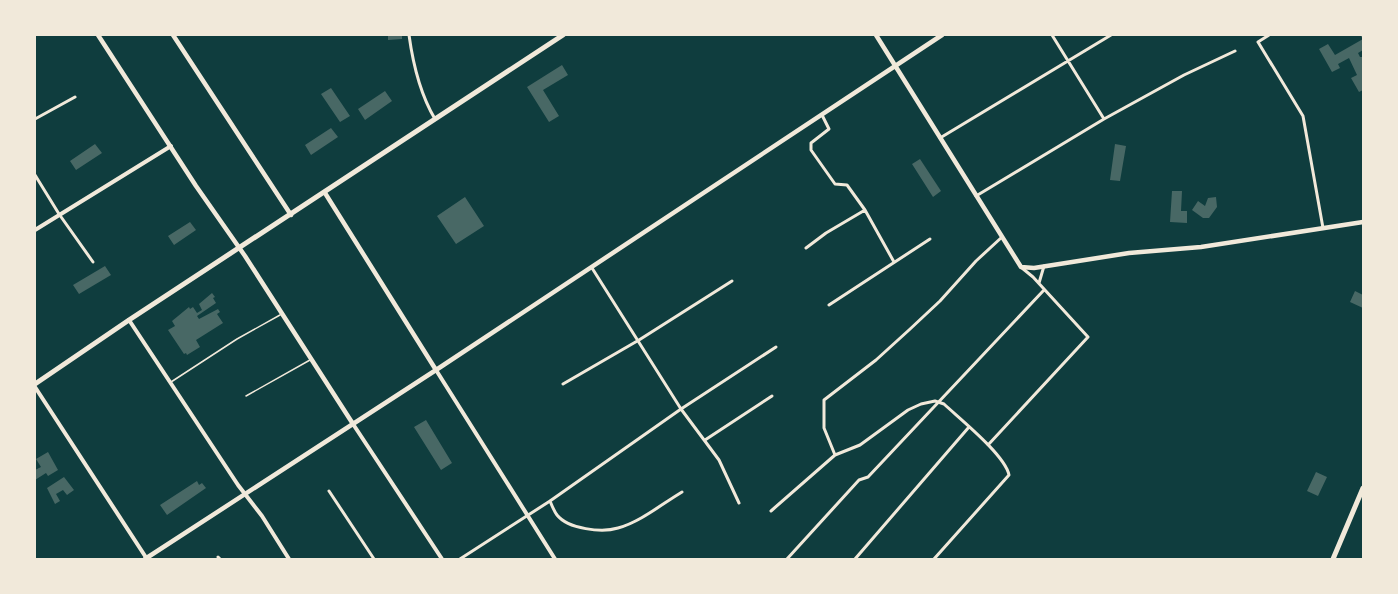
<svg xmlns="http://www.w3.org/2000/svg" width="1398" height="594" font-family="'Roboto Condensed',sans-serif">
<rect width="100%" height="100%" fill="#0f3d3e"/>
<!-- building -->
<path fill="#486865" d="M 388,35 L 402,35 L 402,39 L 388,40 Z
M 1360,35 L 1363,35 L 1363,50 L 1358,53 L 1360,57 L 1363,57 L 1363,90 L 1359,92 L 1351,78 L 1357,75 L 1349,58 L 1338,64 L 1340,68 L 1332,72 L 1319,49 L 1328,44 L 1335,55 L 1363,39 Z
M 562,65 L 568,75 L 543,90 L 559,116 L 549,122 L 527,87 Z
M 331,88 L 350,116 L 340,122 L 321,94 Z
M 385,91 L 392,101 L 365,120 L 358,109 Z
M 331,128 L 338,137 L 311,155 L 305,145 Z
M 95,144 L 102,153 L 76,170 L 70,161 Z
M 1115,144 L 1126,146 L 1120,181 L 1110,180 Z
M 920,159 L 941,191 L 933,197 L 912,164 Z
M 1172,191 L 1182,191 L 1181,211 L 1187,211 L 1187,223 L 1170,222 Z
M 465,197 L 484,226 L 456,244 L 437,216 Z
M 1216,197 L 1217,207 L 1209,218 L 1203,218 L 1192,210 L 1198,201 L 1205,206 L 1208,198 Z
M 190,222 L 196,230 L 174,245 L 168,236 Z
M 105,266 L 111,275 L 79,294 L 73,285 Z
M 1355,291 L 1363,295 L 1363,308 L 1350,302 Z
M 212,293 L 215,297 L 213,298 L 216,303 L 197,316 L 199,319 L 218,309 L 220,312 L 217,314 L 223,323 L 196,340 L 200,347 L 187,355 L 186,353 L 184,354 L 168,330 L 175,326 L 172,321 L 189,307 L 190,309 L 193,307 L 197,313 L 202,310 L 199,304 Z
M 426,420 L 452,463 L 441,470 L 414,427 Z
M 48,452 L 58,470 L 48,476 L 46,473 L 35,480 L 35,470 L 41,467 L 36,459 Z
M 1316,472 L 1327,477 L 1318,496 L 1307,491 Z
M 64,477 L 74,490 L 67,495 L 63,490 L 56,494 L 60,501 L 55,504 L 47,488 Z
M 197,481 L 199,485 L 202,483 L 206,488 L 167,515 L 160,505 Z"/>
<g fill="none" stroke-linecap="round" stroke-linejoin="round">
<!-- service -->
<path stroke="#f1e9da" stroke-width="1.5" d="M 171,382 L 237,339 L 280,315
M 246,396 L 310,360"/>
<!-- minor -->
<path stroke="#f1e9da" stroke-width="3" d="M 409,35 C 413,64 420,94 435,119
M 1052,35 L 1104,119
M 1269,35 L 1258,42 L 1303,116 L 1323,228
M 822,115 L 829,129 L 811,143 L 811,150 L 835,184 L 847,185 L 865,210 L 894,262
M 35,119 L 75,97
M 940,138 L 1111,35
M 35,175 L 59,214 L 93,262
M 976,196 L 1104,119 L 1184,75 L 1235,51
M 806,248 L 826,233 L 865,210
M 592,268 L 681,409 L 719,460 L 739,503
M 1039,283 L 1044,266
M 829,305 L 930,239
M 563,384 L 639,340 L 732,281
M 705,440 L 772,396
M 988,445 L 1088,337 L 1033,277 L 1022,268
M 835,455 L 824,428 L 824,400 L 876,360 L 909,330 L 940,301 L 976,261 L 1002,237
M 329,491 L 374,559
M 550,501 C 552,506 554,511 557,515 C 568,529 602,533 618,528 C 640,522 662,504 682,492
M 771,511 L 835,455 L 860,445 L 908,410 L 921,404 L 935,401 L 944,404 C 960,419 1005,455 1009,475 L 934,559
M 218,557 L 220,559
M 460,559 L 550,501 L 681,409 L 776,347
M 787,559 L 859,480 L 868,477 L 1044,290
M 855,559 L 969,427"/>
<!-- tertiary -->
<path stroke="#f1e9da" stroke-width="4" d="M 35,230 L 171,146
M 129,320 L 238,485 L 262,516 L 289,559
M 436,370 L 555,559
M 35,387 L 147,559
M 353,424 L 442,559"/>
<!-- secondary -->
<path stroke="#f1e9da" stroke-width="4.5" d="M 98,35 L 196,186 L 245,256 L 353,424
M 173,35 L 291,215
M 876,35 L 1021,267 L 1034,268 L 1129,253 L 1201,247 L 1363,222
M 325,193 L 436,370
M 145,559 L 436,370 L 942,35"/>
<!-- primary -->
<path stroke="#f1e9da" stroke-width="5" d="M 35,384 L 129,320 L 563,35
M 1333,559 L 1363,488"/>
</g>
<!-- border -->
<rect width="1398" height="594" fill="none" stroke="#f1e9da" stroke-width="72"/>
</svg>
